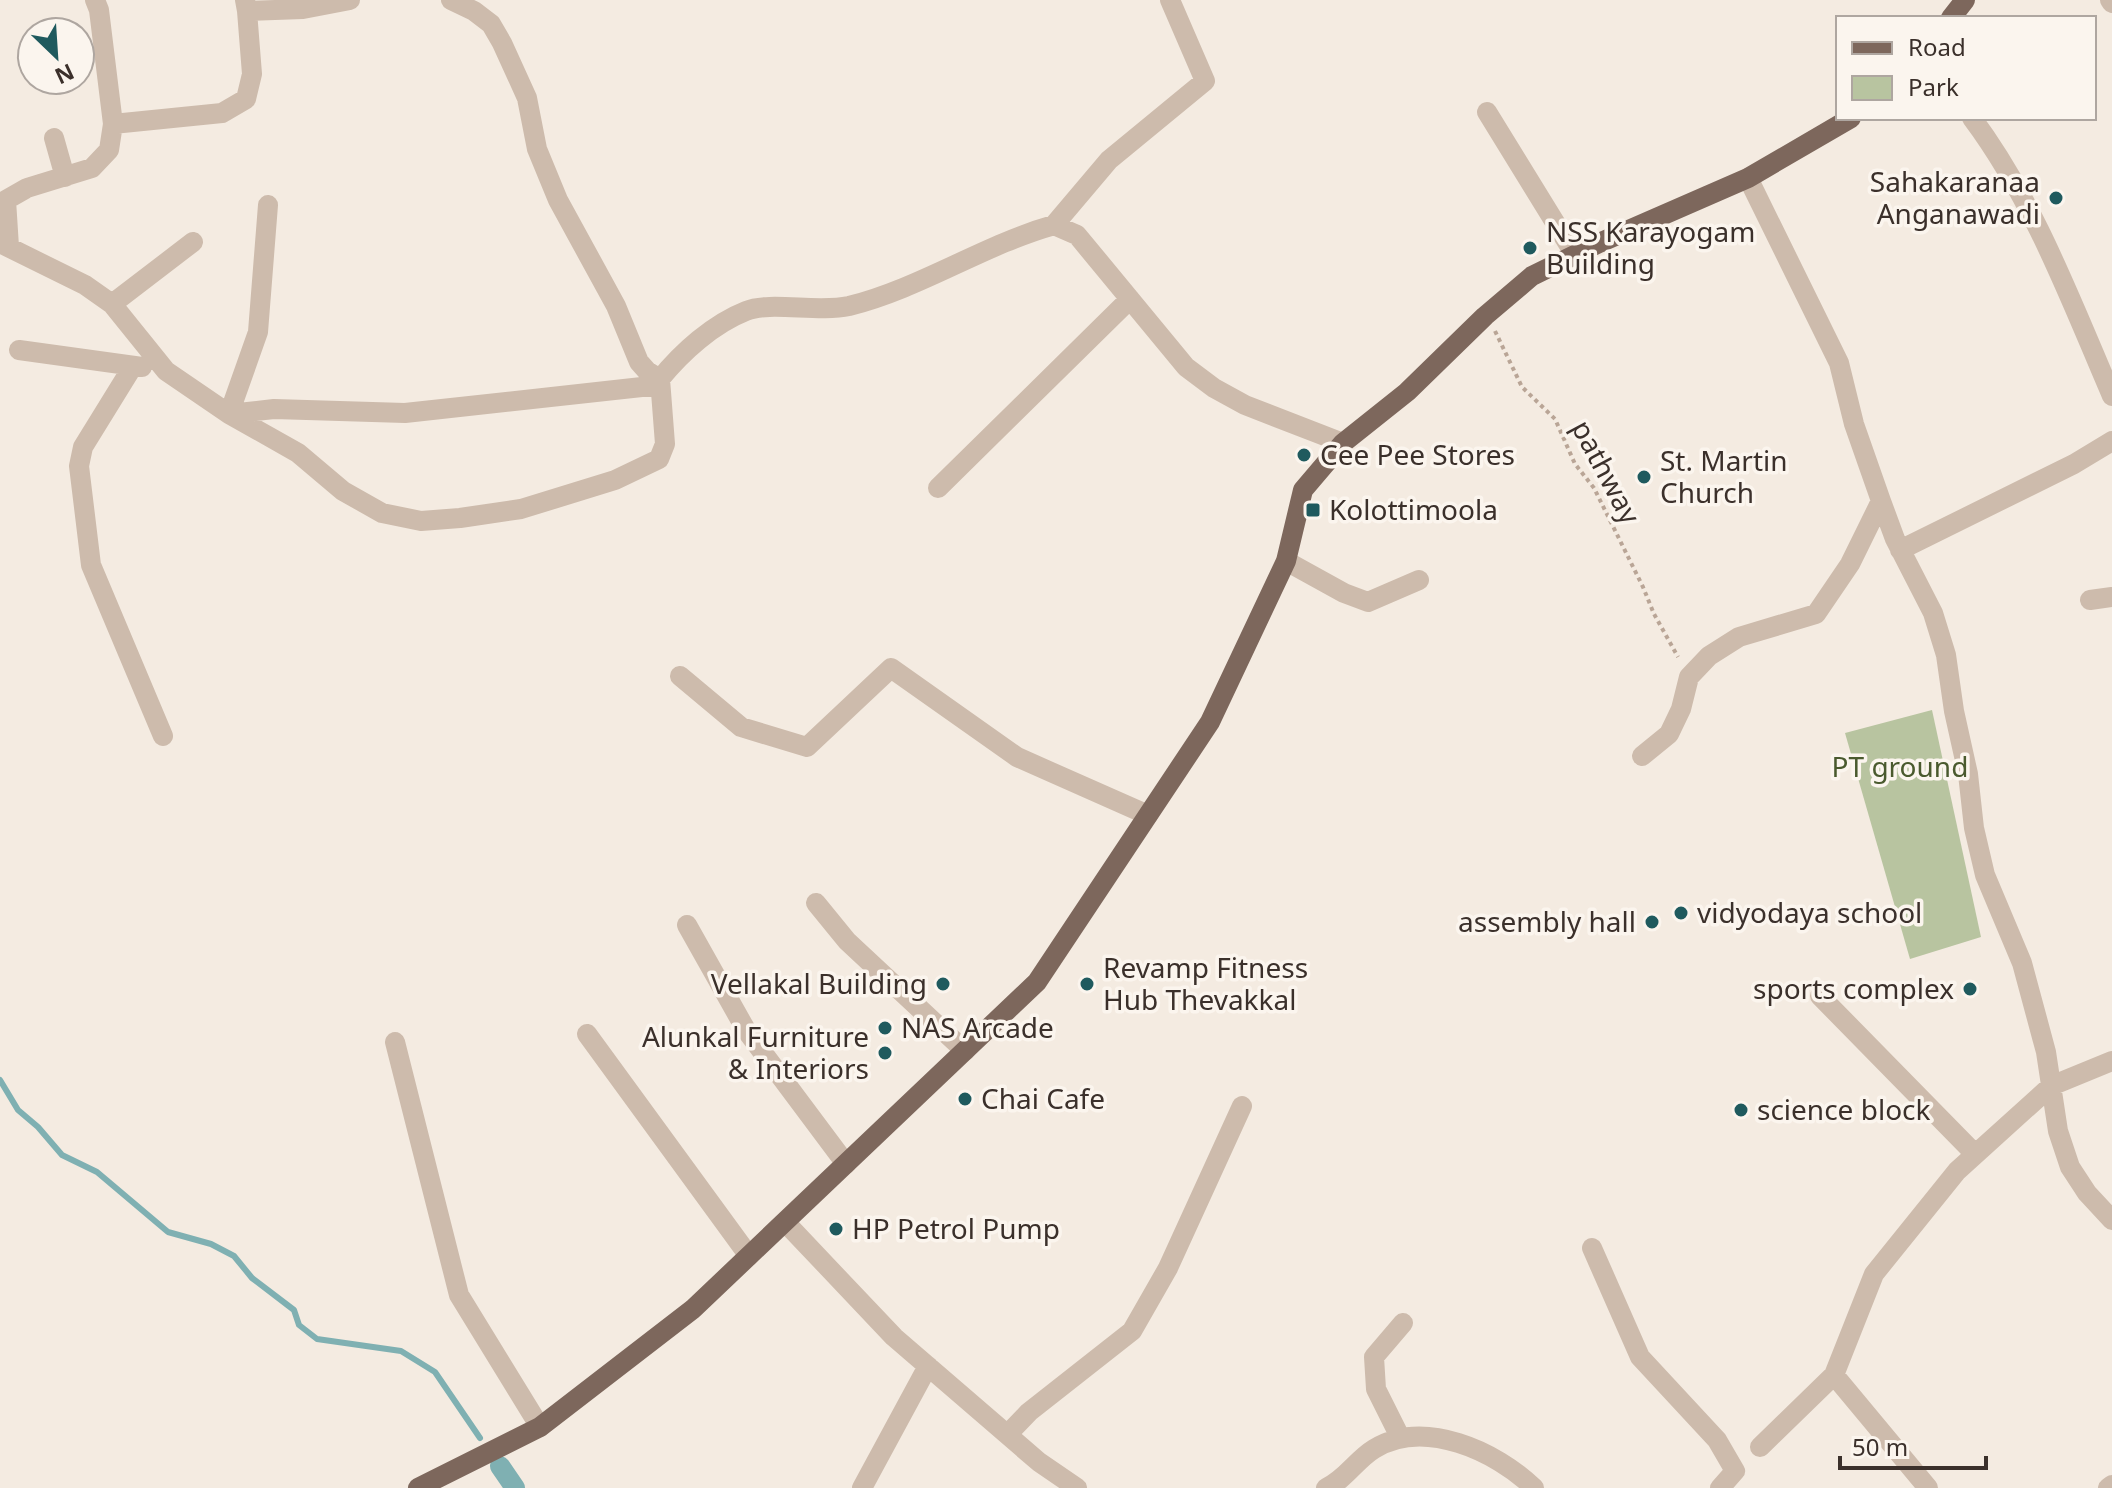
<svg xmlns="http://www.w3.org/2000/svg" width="2112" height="1488" font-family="'Noto Sans',sans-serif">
<rect width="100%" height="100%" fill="#f4ebe1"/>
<!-- green -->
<path fill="#b8c4a0" d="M 1932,710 L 1981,937 L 1910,959 L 1845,733 Z"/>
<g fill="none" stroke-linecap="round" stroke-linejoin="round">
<!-- stream -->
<path stroke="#7fb0b2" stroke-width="6" d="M 0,1080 L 18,1110 L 38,1127 L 62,1155 L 97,1172 L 168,1232 L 211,1244 L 234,1256 L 252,1278 L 294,1310 L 299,1325 L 317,1339 L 401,1351 L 435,1372 L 480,1438"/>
<!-- canal -->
<path stroke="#7fb0b2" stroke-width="20" d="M 500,1466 L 515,1488"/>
<!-- path -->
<path stroke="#b9a596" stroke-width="4" stroke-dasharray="4 4" stroke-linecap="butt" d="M 1495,331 L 1522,387 L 1555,419 L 1575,464 L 1594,488 L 1643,587 L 1654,614 L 1678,657"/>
<!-- minor -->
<path stroke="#cdbbac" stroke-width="20" d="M 245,0 L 247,11 L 303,9 L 350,0
M 451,0 L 474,11 L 491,24 L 502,43 L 527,98 L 537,149 L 558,200 L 616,306 L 639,362 L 647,371 L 660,379 C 682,352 713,324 746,311 C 770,301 818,313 849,306 C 921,288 983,245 1054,225 L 1077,235 L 1186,367 L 1214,388 L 1245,405 L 1343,443
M 2110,0 L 2112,3
M 1487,112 L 1575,255
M 1972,118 C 2034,201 2071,301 2112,396
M 113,124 L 222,113 L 246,99 L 252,74 L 247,11
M 54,138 L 65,177
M 1748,178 L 1839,363 L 1854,424 L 1881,501 L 1895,539 L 1933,613 L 1946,655 L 1954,711 L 1968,774 L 1974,828 L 1985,875 L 2022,963 L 2046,1052 L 2058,1131 L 2070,1167 L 2087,1193 L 2112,1220
M 268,205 L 258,332 L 229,414 L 274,409 L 405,413 L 660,385
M 1054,225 L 1109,160 L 1205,81 L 1170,0
M 0,243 L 85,285 L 112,304 L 166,371 L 229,414 L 298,453 L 343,491 L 382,513 L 421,521 L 460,518 L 521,509 L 615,480 L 659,459 L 665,444 L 660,379
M 9,247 L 6,200 L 27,188 L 92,168 L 109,150 L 113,124 L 99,10 L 95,0
M 112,304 L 193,242
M 19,350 L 142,367
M 133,366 L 83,447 L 79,466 L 91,565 L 163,736
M 938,488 L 1130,299
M 1900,550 L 2074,464 L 2112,441
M 1286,561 L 1344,593 L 1368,602 L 1419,580
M 2090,600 L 2112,597
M 680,676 L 741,727 L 807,747 L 891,668 L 1017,757 L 1148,815
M 1642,756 L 1669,734 L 1681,709 L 1689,677 L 1709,656 L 1739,637 L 1816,614 L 1850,564 L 1881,501
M 816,903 L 847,941 L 965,1051
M 687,925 L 746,1030 L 846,1164
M 1820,996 L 1975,1154
M 587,1034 L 749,1256
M 395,1042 L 459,1295 L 540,1427
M 785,1222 L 894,1337 L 1039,1462 L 1077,1488
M 1592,1248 L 1640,1357 L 1717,1440 L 1735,1471 L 1720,1488
M 1834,1375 L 1928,1488
M 1008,1434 L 1029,1412 L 1132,1331 L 1168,1268 L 1242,1106
M 1400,1437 L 1376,1389 L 1374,1357 L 1403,1323
M 1760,1447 L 1834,1375 L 1874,1274 L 1957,1171 L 2051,1086 L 2112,1061
M 862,1488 L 928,1366
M 1326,1488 C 1346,1479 1356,1460 1374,1449 C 1424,1418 1496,1451 1534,1488
M 2108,1488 L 2112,1485"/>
<!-- major -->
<path stroke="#7d675c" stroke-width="20" d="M 1951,18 L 1965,0
M 418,1488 L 540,1427 L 693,1309 L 1037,982 L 1210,722 L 1286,561 L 1303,490 L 1343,443 L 1407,392 L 1485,316 L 1532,276 L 1599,243 L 1748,178 L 1851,118"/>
</g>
<!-- markers -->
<g fill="#1f5a5e" stroke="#fbf5ee" stroke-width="3">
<circle cx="2056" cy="198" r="8"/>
<circle cx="1530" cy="248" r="8"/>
<circle cx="1304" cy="455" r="8"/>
<circle cx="1644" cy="477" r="8"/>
<rect x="1305" y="502" width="16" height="16" rx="4"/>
<circle cx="1681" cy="913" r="8"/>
<circle cx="1652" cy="922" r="8"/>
<circle cx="943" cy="984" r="8"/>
<circle cx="1087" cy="984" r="8"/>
<circle cx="1970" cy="989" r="8"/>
<circle cx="885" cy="1028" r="8"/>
<circle cx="885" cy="1053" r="8"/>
<circle cx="965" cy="1099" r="8"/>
<circle cx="1741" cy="1110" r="8"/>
<circle cx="836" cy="1229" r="8"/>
</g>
<g text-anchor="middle" stroke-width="7" stroke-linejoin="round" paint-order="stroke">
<!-- poi labels -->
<g font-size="28" fill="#3b302b" stroke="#fbf5ee" text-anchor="start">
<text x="2040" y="192" text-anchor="end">Sahakaranaa<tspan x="2040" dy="32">Anganawadi</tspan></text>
<text x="1546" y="242">NSS Karayogam<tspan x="1546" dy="32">Building</tspan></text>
<text x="1320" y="465">Cee Pee Stores</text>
<text x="1660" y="471">St. Martin<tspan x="1660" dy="32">Church</tspan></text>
<text x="1329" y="520">Kolottimoola</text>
<text x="1697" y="923">vidyodaya school</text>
<text x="1636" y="932" text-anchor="end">assembly hall</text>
<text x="1103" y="978">Revamp Fitness<tspan x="1103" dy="32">Hub Thevakkal</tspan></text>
<text x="927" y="994" text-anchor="end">Vellakal Building</text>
<text x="1954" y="999" text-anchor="end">sports complex</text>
<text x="901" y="1038">NAS Arcade</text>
<text x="869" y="1047" text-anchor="end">Alunkal Furniture<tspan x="869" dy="32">&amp; Interiors</tspan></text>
<text x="981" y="1109">Chai Cafe</text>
<text x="1757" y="1120">science block</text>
<text x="852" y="1239">HP Petrol Pump</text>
</g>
<!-- street labels -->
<g font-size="28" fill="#3b302b" stroke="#fbf5ee">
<text transform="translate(1606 472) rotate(62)" y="10">pathway</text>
</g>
<!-- park labels -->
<g font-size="28" fill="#4a5a2e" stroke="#fbf5ee">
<text x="1900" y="777">PT ground</text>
</g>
</g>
<!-- legend -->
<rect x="1836" y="16" width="260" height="104" fill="#fbf5ee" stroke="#aea6a0" stroke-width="2"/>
<rect x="1852" y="42" width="40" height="12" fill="#7d675c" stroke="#aea6a0" stroke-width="2"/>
<text x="1908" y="56" font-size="24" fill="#3b302b">Road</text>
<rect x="1852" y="76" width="40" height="24" fill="#b8c4a0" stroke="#aea6a0" stroke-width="2"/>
<text x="1908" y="96" font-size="24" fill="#3b302b">Park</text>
<!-- north arrow -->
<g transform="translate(56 56) rotate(155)"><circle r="38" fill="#fbf5ee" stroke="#aea6a0" stroke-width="2"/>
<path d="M0-6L14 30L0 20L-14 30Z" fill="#1f5a5e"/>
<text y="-12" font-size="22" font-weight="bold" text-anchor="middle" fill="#3b302b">N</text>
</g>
<!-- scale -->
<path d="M1840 1456v12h146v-12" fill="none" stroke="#3b302b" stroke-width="4"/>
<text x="1852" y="1456" font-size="24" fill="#3b302b" stroke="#fbf5ee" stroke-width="6" paint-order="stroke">50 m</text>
</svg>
